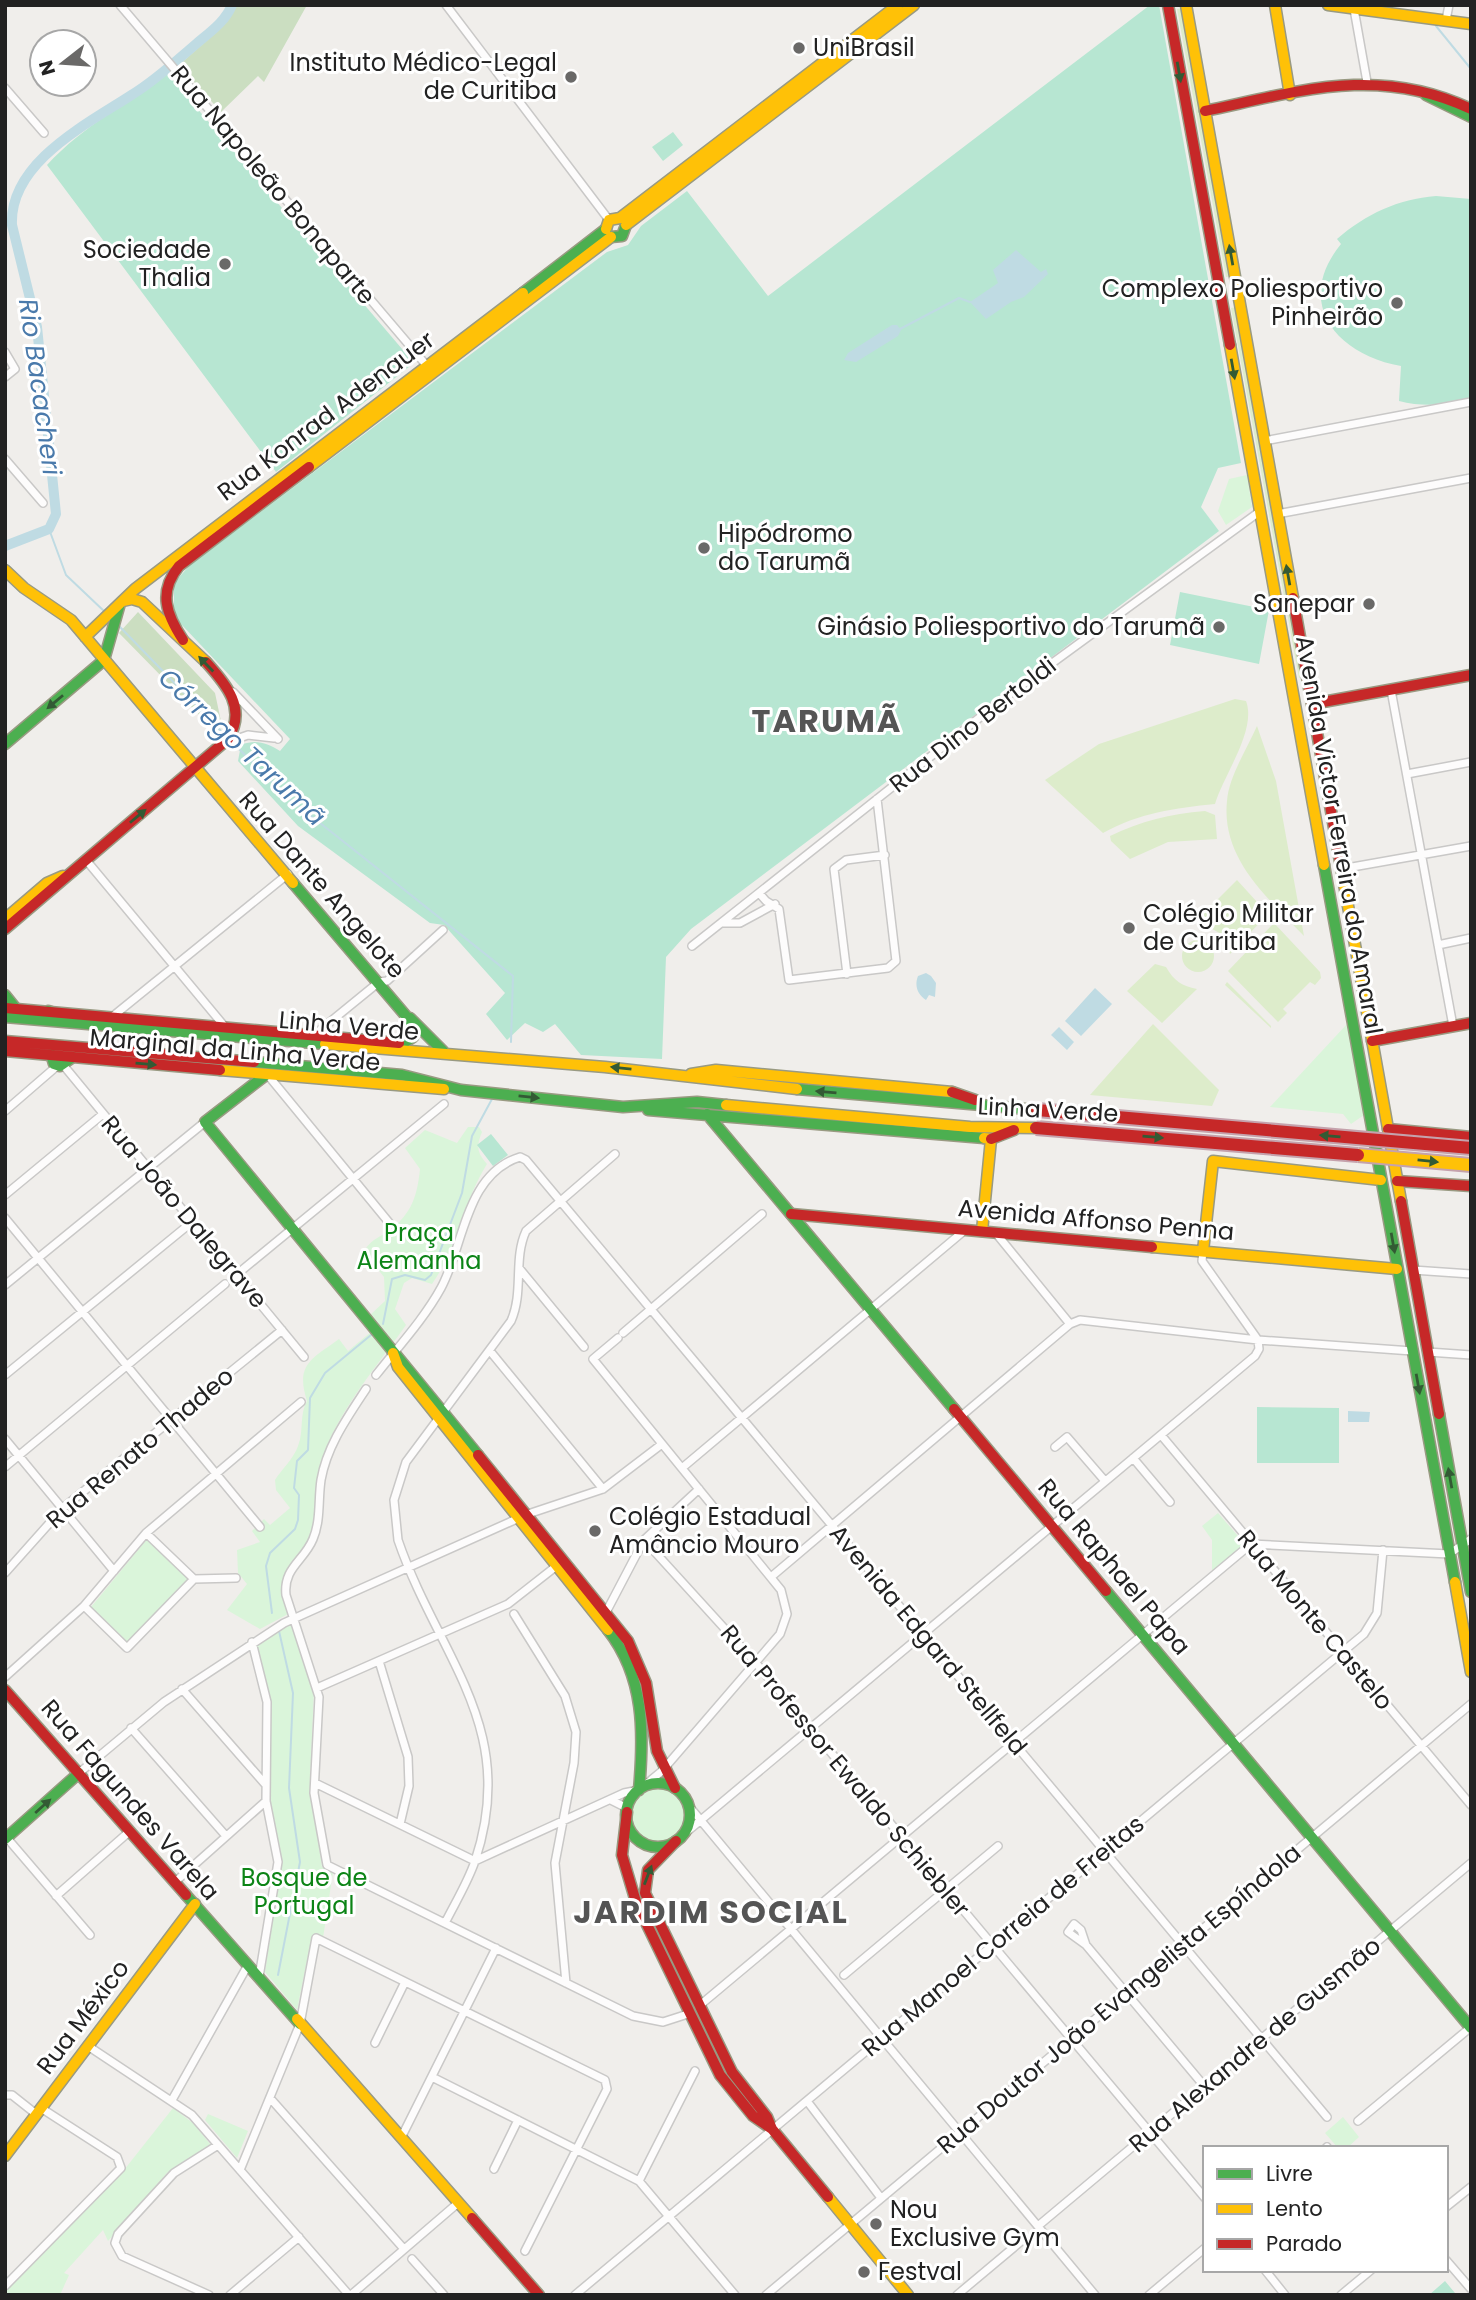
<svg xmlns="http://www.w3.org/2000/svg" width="1476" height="2300" font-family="Poppins,sans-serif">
<rect width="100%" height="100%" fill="#f0eeeb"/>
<!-- grass -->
<path fill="#ddeccb" d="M 1183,8 L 1232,276 L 1226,277 L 1177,9 Z
M 1236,307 L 1302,677 L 1299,678 L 1231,308 Z
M 1235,699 L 1246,701 C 1257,730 1224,774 1215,804 C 1175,808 1139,813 1103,833 L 1045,780 L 1099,744 Z
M 1257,726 L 1276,781 L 1304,936 C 1268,898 1221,859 1227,801 C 1229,776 1247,749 1257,726 Z
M 1205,811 L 1215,815 L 1217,839 L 1168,842 L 1130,859 L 1111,841 L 1110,836 C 1141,821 1170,814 1205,811 Z
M 1237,880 L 1268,914 L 1230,954 L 1225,936 L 1205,925 L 1202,915 Z
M 1274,923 L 1320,972 L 1321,978 L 1315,985 L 1310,982 L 1283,1009 L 1287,1013 L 1278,1022 L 1228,971 Z
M1182 956a16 16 0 1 1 32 0a16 16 0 1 1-32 0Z
M 1155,964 L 1166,967 C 1174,981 1182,986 1197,989 L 1162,1023 L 1127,991 Z
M 1227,982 L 1271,1026 L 1271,1028 L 1225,985 Z
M 1153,1024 L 1219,1090 L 1212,1106 L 1090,1095 Z"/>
<!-- forest -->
<path fill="#cbdec1" d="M 232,5 L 307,5 L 264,82 L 258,76 L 221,112 L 179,65 L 222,27 Z
M 138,612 L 215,693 L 222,726 L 216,732 L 119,633 Z"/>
<!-- park -->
<path fill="#daf5da" d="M 1247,475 L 1252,507 L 1226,525 L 1218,511 L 1229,479 Z
M 1347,1024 L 1364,1115 L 1351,1124 L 1343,1114 L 1270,1107 Z
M 468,1127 L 479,1127 L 482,1132 C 476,1146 477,1153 487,1164 C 463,1202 458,1247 432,1284 L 412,1278 L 404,1283 L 395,1309 L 406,1325 C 378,1365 343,1405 325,1451 C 315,1477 320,1505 312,1531 C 298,1573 274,1554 290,1613 L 260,1629 L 227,1610 L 247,1584 L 238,1573 L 237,1550 L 260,1542 L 252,1531 L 264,1519 L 270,1525 L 290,1508 L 276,1490 L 275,1480 C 282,1469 294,1458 298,1446 C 304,1431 299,1415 307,1401 C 295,1364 312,1359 339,1339 L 348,1351 L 377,1327 L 369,1316 L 385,1301 L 384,1277 L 364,1252 C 368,1243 375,1239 384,1234 C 410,1217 417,1199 420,1169 L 405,1148 L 425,1130 L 457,1143 Z
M 1218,1513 L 1245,1544 L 1212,1571 L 1212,1540 L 1202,1526 Z
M 148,1538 L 189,1579 L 128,1643 L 91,1607 Z
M 294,1622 L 314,1690 L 310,1782 L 322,1867 L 333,1872 L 323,1938 L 313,1938 L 311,1941 L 297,2010 L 265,1972 L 281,1864 L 268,1797 L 270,1698 L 256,1643 Z
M630 1815a28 28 0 1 1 56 0a28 28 0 1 1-56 0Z
M 173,2108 L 193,2123 L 211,2145 L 167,2173 L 108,2241 L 103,2230 L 64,2273 L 69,2275 L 60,2295 L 5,2295 L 5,2291 L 124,2170 Z
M 208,2114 L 248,2131 L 237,2158 L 205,2120 Z
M 1343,2117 L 1359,2137 L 1347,2148 L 1338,2148 L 1325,2133 Z"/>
<!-- pitch -->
<path fill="#b7e6d2" d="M 1150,5 L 1159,5 L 1241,463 L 1218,468 L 1201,507 L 1219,531 L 691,929 L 666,957 L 662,1059 L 581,1055 L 555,1024 L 543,1032 L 525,1023 L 507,1040 L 486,1014 L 505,993 L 444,925 L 430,923 L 298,826 L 238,761 L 241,745 C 256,739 267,743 280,751 L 290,739 L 180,623 L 174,612 L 174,583 L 190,565 L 607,252 L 628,245 L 641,226 L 687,191 L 768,296 Z
M 167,73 L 414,363 L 276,472 L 47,165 C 85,124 125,106 167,73 Z
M 673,132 L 683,145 L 663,161 L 652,147 Z
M 1436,196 L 1471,199 L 1471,398 C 1448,406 1422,407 1399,401 L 1401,366 C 1337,355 1293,303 1341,244 L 1337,239 C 1366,214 1398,199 1436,196 Z
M 1180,592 L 1269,610 L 1259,664 L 1170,645 Z
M 491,1134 L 508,1155 L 493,1166 L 477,1145 Z
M 1257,1407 L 1339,1408 L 1339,1463 L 1257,1463 Z
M 1445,2281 L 1455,2293 L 1453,2295 L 1429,2295 Z"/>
<!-- water -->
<path fill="#bfdbe3" d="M 1016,250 L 1041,272 L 1046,269 L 1048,274 L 1024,297 L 1011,302 L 986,319 L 970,302 L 998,283 L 993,270 Z
M 892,325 L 897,325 L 901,330 L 898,336 L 856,362 L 844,360 L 848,353 Z
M 926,973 L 931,976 L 936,983 L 935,997 L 929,995 L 926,1000 C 918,995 914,986 918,976 Z
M 1095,988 L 1112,1004 L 1081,1036 L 1065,1021 Z
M 1059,1027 L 1074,1042 L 1067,1050 L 1051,1035 Z
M 1348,1411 L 1370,1412 L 1369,1422 L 1348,1422 Z"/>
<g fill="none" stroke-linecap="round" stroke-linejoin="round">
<!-- stream -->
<path stroke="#bfdbe3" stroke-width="2" d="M 1436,26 L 1471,69
M 900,329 L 959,298 L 970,302
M 49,529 L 66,575 L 105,612
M 119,626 L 225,735
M 234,744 L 286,796 L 513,976 L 511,1042
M 383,1324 L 392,1279 L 405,1275 L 425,1280 L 431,1275 L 462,1193 L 472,1136 L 492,1099
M 272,1613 L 266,1566 L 270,1553 L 295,1529 L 298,1520 L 299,1495 L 294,1488 L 297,1461 L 308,1450 L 310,1398 L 325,1373 L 371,1335
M 278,1975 L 300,1862 L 289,1788 L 293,1693 L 279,1631"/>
<!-- river -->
<path stroke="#bfdbe3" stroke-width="10" d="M 5,546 L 49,529 L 56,514 L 37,327 L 12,225 C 9,162 89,123 133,94 C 156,80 176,61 196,44 C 210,32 225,22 232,5"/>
<!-- street casing -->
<g stroke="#c9c8c7" stroke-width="10">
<path id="street" d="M 120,5 L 427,366
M 446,5 L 609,220
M 1354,9 L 1367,82
M 1446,20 L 1449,5
M 5,88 L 44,133
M 5,352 L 15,369 L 5,377
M 1264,441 L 1471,402
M 5,459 L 43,503
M 1277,514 L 1471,478
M 1391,690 L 1453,1026
M 233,692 L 278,739
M 225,743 L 248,735 L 274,738
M 1407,774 L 1471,762
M 86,860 L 225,1027
M 1341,869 L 1471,846
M 759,893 L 766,901 L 779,909 L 789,980 L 888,968 L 896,961 L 877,799
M 721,923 L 740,923 L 775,904
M 1438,945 L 1471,938
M 692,946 L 1003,699 L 1259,512
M 847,974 L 834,869 L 846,860 L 885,855
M 112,1017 L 288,874
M 314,1035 L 379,982 L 387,981 L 443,930
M 64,1066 L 304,1357
M 267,1074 L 391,1225
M 5,1111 L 57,1066
M 5,1195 L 103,1114
M 5,1218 L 260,1527
M 995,1232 L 1070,1324
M 519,1268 L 584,1347
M 1413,1270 L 1471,1274
M 236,1275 L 444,1104
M 5,1285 L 205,1122
M 623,1333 L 762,1214
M 490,1351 L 603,1489
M 1428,1352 L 1471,1355
M 5,1375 L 192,1222
M 376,1375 C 398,1347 424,1319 441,1288 C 464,1246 465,1174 520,1157 L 526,1160 L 1327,2117
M 366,1389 C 347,1418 327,1446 321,1480 C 318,1500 321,1520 313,1539 C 304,1561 283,1568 286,1595 L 319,1697 L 314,1793 L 327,1865 L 633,2016 L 663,2022 L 691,2013
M 1161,1435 L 1471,1805
M 5,1439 L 114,1571
M 1055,1447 L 1067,1437 L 1105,1481
M 1133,1458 L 1170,1502
M 5,1467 L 225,1284
M 682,1468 L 965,1230
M 146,1533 L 194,1579 L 236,1578
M 644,1540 L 755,1662 L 1205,2198
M 5,1573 L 63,1508 L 282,1330
M 771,1577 L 1070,1324 L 1080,1320 L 1258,1340 L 1412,1351
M 84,1606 L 127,1648 L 194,1579
M 514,1614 L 565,1696 L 576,1732 L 574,1763 L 555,1863 L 566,1983
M 602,1620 L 644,1540 L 699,1489
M 252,1642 L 267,1702 L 266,1801 L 278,1862 L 259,1977
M 379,1661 L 408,1757 L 409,1786 L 400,1824
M 5,1677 L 84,1606 L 146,1533 L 301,1402
M 317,1688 L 508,1604 L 559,1564
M 182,1689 L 265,1784
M 131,1728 L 226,1836
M 79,1773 L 164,1702 L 284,1623 L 528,1514 L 603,1489 L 662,1444
M 315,1783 L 475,1861 L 624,1793 L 639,1790 L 662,1771 L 780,1634 L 787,1614 L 781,1590 L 593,1359 L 618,1338
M 611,1800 L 627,1808
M 688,1805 L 1095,2295
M 683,1835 L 1255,1356 L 1259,1349 L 1258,1340 L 1202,1261 L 1203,1251
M 7,1838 L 90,1935
M 175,1882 L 266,1801
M 56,1896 L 130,1831
M 445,1923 C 455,1903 468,1882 475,1861 C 520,1727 438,1657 398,1540 L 394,1500 L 406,1462 L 511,1321 C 524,1292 513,1259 526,1231 L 615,1154
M 1086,1945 L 1081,1930 L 1074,1924 L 1068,1932 L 1086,1945 L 1205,2087
M 844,1975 L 998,1846
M 699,2006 L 1251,1544 L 1449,1554 L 1471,1539
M 375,2043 L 405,1982
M 88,2046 L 192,2115 L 349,2295
M 432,2077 L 639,2181 L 735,2295
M 5,2095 L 12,2095 L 36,2114
M 270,2098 L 404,2249
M 172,2100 L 248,1965
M 807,2101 L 881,2198
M 1358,2121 L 1471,2027
M 401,2138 L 496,1948
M 1326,2148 L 1327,2147
M 494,2169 L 518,2120
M 240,2170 L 300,2024 L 316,1938 L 605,2080 L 607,2089 L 525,2251
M 639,2181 L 695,2071
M 1446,2207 L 1471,2187
M 1038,2226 L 1471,1863
M 412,2259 L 444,2295
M 1446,2260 L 1471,2289
M 1265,2270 L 1285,2295
M 5,2286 L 121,2168 L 117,2157 L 41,2108
M 209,2295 L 122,2256 L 115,2243 L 118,2234 L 174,2173 L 218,2145
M 230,2295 L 299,2237
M 351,2295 L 458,2203
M 575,2295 L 1364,1634 L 1377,1613 L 1383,1550
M 766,2295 L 1471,1704
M 957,2295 L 1025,2238
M 1149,2295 L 1205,2248
M 1341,2295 L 1371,2270"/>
</g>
<!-- fast casing -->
<g stroke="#999a82" stroke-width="13">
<path id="fast" d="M 1426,95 L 1471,117
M 611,237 L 622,236 L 626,225
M 523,293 L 606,229
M 104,660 L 119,607
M 5,744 L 104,660
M 1324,865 L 1455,1582
M 293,883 L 406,1016 L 413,1037 L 405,1042 L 393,1042
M 5,995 L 17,1010
M 48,1011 L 68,1018
M 5,1017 L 325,1044
M 410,1018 L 443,1051
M 51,1054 L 54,1064 L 60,1066 L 73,1057
M 254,1062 L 402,1075 L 461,1090 L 623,1107 L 697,1102 L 726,1105
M 267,1074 L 205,1122 L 478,1455
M 797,1089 L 1037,1110
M 648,1110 L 984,1138
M 707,1114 L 954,1409
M 1439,1414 L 1471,1592
M 1106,1591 L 1471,2028
M 608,1630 C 645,1677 644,1733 639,1790
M626 1815a32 32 0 1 1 64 0a32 32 0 1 1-64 0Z
M 5,1839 L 79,1773
M 186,1895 L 300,2024"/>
</g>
<!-- slow casing -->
<g stroke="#999a82" stroke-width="13">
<path id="slow" d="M 1186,5 L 1293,598
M 1275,5 L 1290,95
M 1328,5 L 1471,24
M 620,218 L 898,5
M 626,225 L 914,5
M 606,229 L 609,220 L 620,218
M 1230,345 L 1324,865
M 309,467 L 611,237
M 5,570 L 24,588 L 71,620 L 293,883
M 123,601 L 132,599 L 142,602 L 206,662
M 85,637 L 135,589 L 523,293
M 1341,867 L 1401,1201
M 5,919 L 47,883 L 63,876
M 325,1044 L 605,1067 L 797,1089
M 220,1070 L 444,1089
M 691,1074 L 716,1070 L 952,1092
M 726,1105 L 970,1127 L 1036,1128
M 982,1231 L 991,1139 L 984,1138
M 1152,1247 L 1397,1269
M 1203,1251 L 1213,1161 L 1381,1180
M 393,1353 L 398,1367 L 608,1630
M 1455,1582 L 1471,1672
M 297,2019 L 472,2218
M 5,2156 L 195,1904
M 828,2197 L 908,2295"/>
</g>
<!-- jam casing -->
<g stroke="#999a82" stroke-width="13">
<path id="jam" d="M 1168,5 L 1230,345
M 1205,111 C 1300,91 1378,65 1471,109
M 1293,598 L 1341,867
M 183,640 C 166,614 158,592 179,566 L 309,467
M 1312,704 L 1471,675
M 5,929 L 228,739 C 247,709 227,685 206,662
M 5,1008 L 399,1043
M 5,1041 L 254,1062
M 1372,1041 L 1471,1023
M 5,1051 L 220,1070
M 952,1092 L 975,1100
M 1388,1129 L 1471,1137
M 991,1139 L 1014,1130
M 1397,1181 L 1471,1186
M 1401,1201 L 1439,1414
M 791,1214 L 1152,1247
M 954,1409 L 1106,1591
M 478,1455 L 628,1641 L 646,1683 L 657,1751 L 675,1788
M 5,1690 L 186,1895
M 627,1812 L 622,1855 L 636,1902 L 720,2075 L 753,2116 L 772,2129
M 676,1841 L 648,1870 L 645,1893 L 732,2072 L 767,2117 L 772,2129 L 828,2197
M 472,2218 L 539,2295"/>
</g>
<!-- street -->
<use href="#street" stroke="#fdfcfc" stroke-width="7"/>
<!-- fast -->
<use href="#fast" stroke="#4caf50" stroke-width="10"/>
<!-- slow -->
<use href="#slow" stroke="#ffc107" stroke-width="10"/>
<!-- jam -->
<use href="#jam" stroke="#c62828" stroke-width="10"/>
<!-- slow-bridge casing -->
<g stroke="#c5a2ac" stroke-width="16" stroke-linecap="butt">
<path id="slow-bridge" d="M 1358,1155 L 1471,1165"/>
</g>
<!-- jam-bridge casing -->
<g stroke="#c5a2ac" stroke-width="16" stroke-linecap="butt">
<path id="jam-bridge" d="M 1037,1110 L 1471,1148
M 1036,1128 L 1358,1155"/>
</g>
<!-- slow-bridge -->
<use href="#slow-bridge" stroke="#ffc107" stroke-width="12"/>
<!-- jam-bridge -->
<use href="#jam-bridge" stroke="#c62828" stroke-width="12"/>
</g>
<!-- one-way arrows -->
<defs><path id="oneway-solid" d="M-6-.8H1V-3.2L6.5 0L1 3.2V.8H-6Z" transform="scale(1.75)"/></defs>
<g fill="#335a34">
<use href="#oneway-solid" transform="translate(1179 72) rotate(80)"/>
<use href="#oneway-solid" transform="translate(1231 255) rotate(-100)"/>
<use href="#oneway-solid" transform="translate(1233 369) rotate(80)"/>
<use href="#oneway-solid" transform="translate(1288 575) rotate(-100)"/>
<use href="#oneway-solid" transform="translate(206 664) rotate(-134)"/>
<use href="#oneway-solid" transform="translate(55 702) rotate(140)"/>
<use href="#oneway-solid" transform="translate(138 816) rotate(-40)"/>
<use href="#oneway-solid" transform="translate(146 1064) rotate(5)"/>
<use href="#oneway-solid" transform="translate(621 1068) rotate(-174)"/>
<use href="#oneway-solid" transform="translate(826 1092) rotate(-175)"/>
<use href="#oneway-solid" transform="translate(529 1097) rotate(6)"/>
<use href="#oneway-solid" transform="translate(1330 1136) rotate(-175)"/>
<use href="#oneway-solid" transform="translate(1153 1137) rotate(5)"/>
<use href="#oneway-solid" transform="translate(1428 1161) rotate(6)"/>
<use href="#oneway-solid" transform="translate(1393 1243) rotate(80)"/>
<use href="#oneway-solid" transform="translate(1418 1384) rotate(80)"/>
<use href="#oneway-solid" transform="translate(1450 1478) rotate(-100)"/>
<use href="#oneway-solid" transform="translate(43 1806) rotate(-42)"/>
<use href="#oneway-solid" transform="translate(648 1875) rotate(-69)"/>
</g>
<!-- markers -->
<g fill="#6a6968" stroke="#fff" stroke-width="2.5">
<circle cx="799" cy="48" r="7"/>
<circle cx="571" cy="77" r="7"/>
<circle cx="225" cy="264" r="7"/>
<circle cx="1397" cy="303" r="7"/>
<circle cx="704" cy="548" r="7"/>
<circle cx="1369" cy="604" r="7"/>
<circle cx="1219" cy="627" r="7"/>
<circle cx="1129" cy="928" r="7"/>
<circle cx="595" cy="1531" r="7"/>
<circle cx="876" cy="2224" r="7"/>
<circle cx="864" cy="2272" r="7"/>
</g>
<g text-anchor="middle" stroke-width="6" stroke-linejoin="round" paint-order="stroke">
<!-- poi labels -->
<g font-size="24" fill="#222" stroke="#fff" text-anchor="start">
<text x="813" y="56">UniBrasil</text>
<text x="557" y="71" text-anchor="end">Instituto Médico-Legal<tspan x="557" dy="28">de Curitiba</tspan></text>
<text x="211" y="258" text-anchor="end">Sociedade<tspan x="211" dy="28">Thalia</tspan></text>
<text x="1383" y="297" text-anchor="end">Complexo Poliesportivo<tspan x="1383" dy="28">Pinheirão</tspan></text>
<text x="718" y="542">Hipódromo<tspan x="718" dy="28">do Tarumã</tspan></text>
<text x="1355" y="612" text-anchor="end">Sanepar</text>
<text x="1205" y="635" text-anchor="end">Ginásio Poliesportivo do Tarumã</text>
<text x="1143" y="922">Colégio Militar<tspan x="1143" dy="28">de Curitiba</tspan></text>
<text x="609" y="1525">Colégio Estadual<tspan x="609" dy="28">Amâncio Mouro</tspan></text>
<text x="890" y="2218">Nou<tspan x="890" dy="28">Exclusive Gym</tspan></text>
<text x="878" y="2280">Festval</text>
</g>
<!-- street labels -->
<g font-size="24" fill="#222" stroke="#fff">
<text transform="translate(273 185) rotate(50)" y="8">Rua Napoleão Bonaparte</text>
<text transform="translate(326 416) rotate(-37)" y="8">Rua Konrad Adenauer</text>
<text transform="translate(973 725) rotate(-38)" y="8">Rua Dino Bertoldi</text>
<text transform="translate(1339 835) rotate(80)" y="8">Avenida Victor Ferreira do Amaral</text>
<text transform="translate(322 885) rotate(49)" y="8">Rua Dante Angelote</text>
<text transform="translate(349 1026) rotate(5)" y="8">Linha Verde</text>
<text transform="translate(235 1050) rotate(5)" y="8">Marginal da Linha Verde</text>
<text transform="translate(1048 1110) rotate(3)" y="8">Linha Verde</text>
<text transform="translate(184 1212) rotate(50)" y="8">Rua João Dalegrave</text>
<text transform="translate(1096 1220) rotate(5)" y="8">Avenida Affonso Penna</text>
<text transform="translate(140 1448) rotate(-40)" y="8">Rua Renato Thadeo</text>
<text transform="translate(1114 1567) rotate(50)" y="8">Rua Raphael Papa</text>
<text transform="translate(1315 1620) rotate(50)" y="8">Rua Monte Castelo</text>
<text transform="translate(928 1640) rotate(50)" y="8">Avenida Edgard Stellfeld</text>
<text transform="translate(845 1771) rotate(50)" y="8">Rua Professor Ewaldo Schiebler</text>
<text transform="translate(130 1800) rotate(49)" y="8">Rua Fagundes Varela</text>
<text transform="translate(1003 1936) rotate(-40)" y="8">Rua Manoel Correia de Freitas</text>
<text transform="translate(1119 1999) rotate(-40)" y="8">Rua Doutor João Evangelista Espíndola</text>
<text transform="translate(83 2017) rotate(-53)" y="8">Rua México</text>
<text transform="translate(1255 2045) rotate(-40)" y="8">Rua Alexandre de Gusmão</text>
</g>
<!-- park labels -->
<g font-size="24" fill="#0c8416" stroke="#fff">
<text x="419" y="1241">Praça<tspan x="419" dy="28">Alemanha</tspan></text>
<text x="304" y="1886">Bosque de<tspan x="304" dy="28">Portugal</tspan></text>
</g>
<!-- water labels -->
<g font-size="26" font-style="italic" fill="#4a7aab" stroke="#fff">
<text transform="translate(40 387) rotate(82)" y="9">Rio Bacacheri</text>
<text transform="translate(242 747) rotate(43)" y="9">Córrego Tarumã</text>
</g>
<!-- district labels -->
<g font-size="32" font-weight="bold" letter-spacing="2" fill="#555" stroke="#fff">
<text x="827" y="732">TARUMÃ</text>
<text x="711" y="1923">JARDIM SOCIAL</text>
</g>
</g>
<!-- border -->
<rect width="1476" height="2300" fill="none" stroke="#222222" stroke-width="14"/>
<!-- legend -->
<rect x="1203" y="2146" width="245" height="126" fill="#ffffff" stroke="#a7a7a7" stroke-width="2"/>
<rect x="1217" y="2169" width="35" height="10" fill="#4caf50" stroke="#a7a7a7" stroke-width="2"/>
<text x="1266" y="2181" font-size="21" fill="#222222">Livre</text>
<rect x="1217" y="2204" width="35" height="10" fill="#ffc107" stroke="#a7a7a7" stroke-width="2"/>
<text x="1266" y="2216" font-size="21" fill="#222222">Lento</text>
<rect x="1217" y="2239" width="35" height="10" fill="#c62828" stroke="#a7a7a7" stroke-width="2"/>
<text x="1266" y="2251" font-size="21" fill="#222222">Parado</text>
<!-- north arrow -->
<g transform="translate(63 63) rotate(253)"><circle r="33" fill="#ffffff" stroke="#a7a7a7" stroke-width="2"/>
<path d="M0-5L12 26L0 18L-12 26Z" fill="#6a6968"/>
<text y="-10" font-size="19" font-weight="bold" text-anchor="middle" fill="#222222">N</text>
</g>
</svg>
